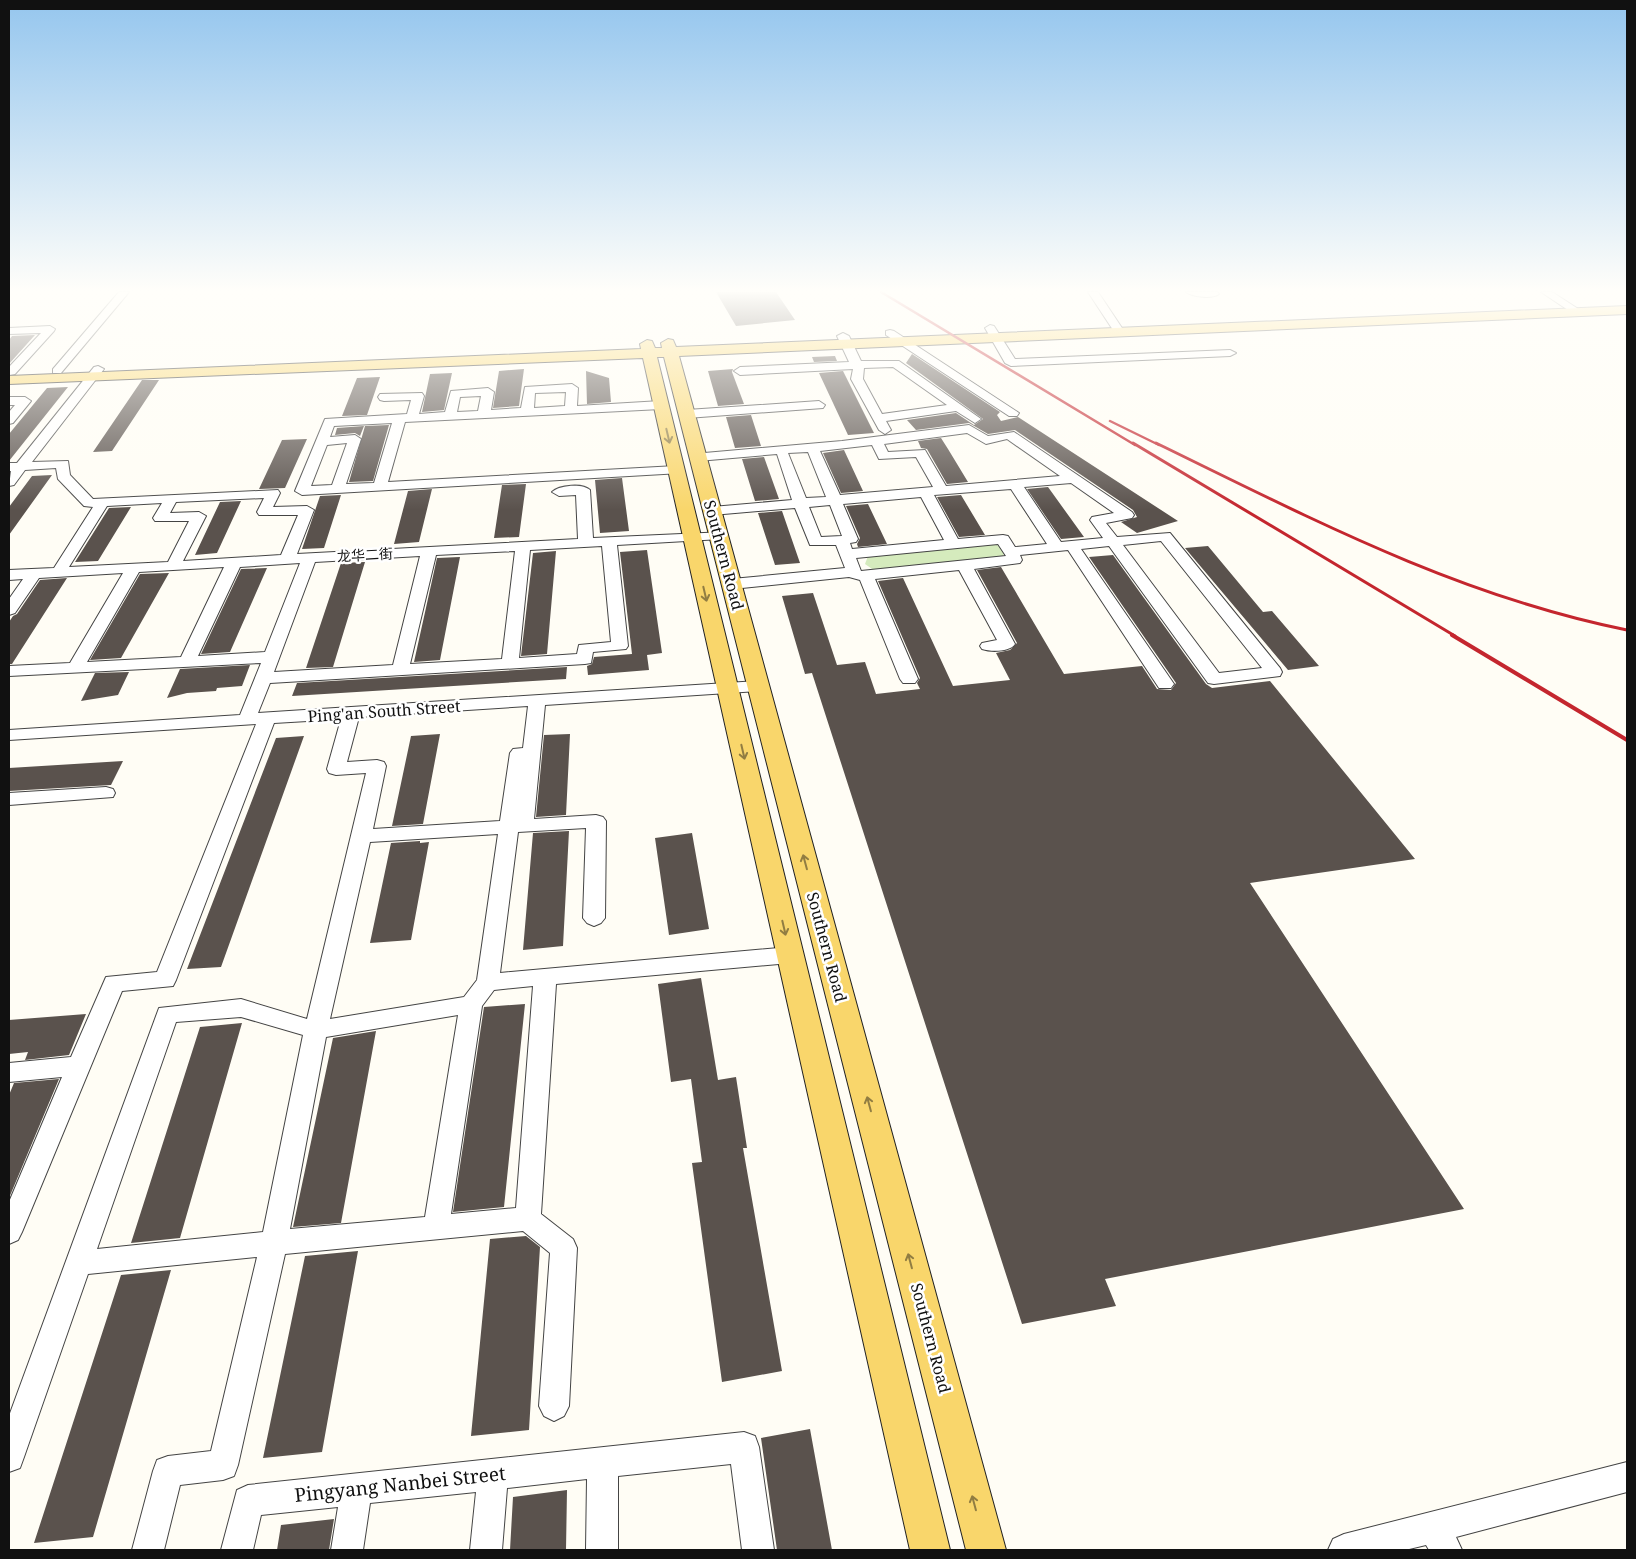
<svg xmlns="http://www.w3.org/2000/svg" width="1636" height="1559" font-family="'Noto Serif','Noto Sans SC',serif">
<rect width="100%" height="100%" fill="#fffdf5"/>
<!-- green -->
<path fill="#d5ebbd" d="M 993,543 L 1006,550 L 1002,558 L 875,571 L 865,564 L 868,556 Z"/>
<!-- building -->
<path fill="#5a524d" d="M 716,292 L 776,292 L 795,320 L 736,326 Z
M 35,335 L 9,364 L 9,340 L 12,336 Z
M 912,354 L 1000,412 L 997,415 L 1001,421 L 1018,417 L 1178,521 L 1137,533 L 1121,522 L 1137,517 L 1133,510 L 1015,430 L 988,434 L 969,423 L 916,430 L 907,420 L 956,413 L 974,425 L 983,419 L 906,363 Z
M 835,356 L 837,361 L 814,362 L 812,357 Z
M 524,369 L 519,406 L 493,408 L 499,371 Z
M 733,369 L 732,372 L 744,404 L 718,406 L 708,371 Z
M 586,371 L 609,378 L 611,402 L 587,404 Z
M 843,371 L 874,433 L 848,435 L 819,373 Z
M 452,373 L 444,410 L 422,412 L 430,374 Z
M 380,377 L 367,415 L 342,416 L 357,378 Z
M 142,380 L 159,380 L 112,451 L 93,452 Z
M 68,387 L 9,461 L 9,434 L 47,388 Z
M 751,415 L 761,446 L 735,448 L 726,417 Z
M 389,425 L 373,481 L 349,482 L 365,426 Z
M 364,426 L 360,436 L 355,433 L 335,435 L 337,428 Z
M 941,438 L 948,449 L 968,482 L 947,484 L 927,449 L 921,448 L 918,441 Z
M 307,439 L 285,488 L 259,489 L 282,440 Z
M 844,450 L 863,491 L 841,493 L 823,453 Z
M 764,457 L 779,499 L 755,501 L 742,459 Z
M 52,475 L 9,535 L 9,507 L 32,476 Z
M 622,478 L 629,531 L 600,533 L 595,480 Z
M 526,484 L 519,537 L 494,538 L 502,485 Z
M 1048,487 L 1084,537 L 1061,539 L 1027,489 Z
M 432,489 L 419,542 L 394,544 L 408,491 Z
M 341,495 L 324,548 L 302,549 L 320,496 Z
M 961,495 L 985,535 L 959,537 L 937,497 Z
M 241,501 L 217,553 L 195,555 L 220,502 Z
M 868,504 L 887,544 L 858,547 L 857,544 L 860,538 L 846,506 Z
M 131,507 L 98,561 L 75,562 L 109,508 Z
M 782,511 L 800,563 L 775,565 L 758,513 Z
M 1208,546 L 1263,612 L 1272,611 L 1319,666 L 1288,670 L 1185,548 Z
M 647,550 L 662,653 L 647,655 L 649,670 L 588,675 L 587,666 L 592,664 L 594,657 L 632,654 L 620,552 Z
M 556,551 L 547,654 L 521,656 L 533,553 Z
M 1113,555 L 1206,684 L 1212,688 L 1270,681 L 1415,859 L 1250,883 L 1464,1209 L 1105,1279 L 1116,1306 L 1022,1324 L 812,673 L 805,674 L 782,596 L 813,593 L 837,665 L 865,662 L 876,694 L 920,689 L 917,683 L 920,678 L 878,581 L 903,578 L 953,686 L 1010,680 L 996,653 L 1010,650 L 1017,643 L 977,570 L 1001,567 L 1064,674 L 1142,666 L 1157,689 L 1171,690 L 1176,683 L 1089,557 Z
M 460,557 L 440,660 L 414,662 L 437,558 Z
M 365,562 L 333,667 L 306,668 L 341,563 Z
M 267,568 L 230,652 L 201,654 L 241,569 Z
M 169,573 L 121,658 L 90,660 L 140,574 Z
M 67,578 L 12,664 L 9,664 L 9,622 L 13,616 L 17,614 L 40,580 Z
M 250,665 L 242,686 L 217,688 L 216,691 L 187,693 L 167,698 L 180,669 Z
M 567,667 L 566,679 L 292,696 L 297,683 Z
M 129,672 L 118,695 L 81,701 L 95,673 Z
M 440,734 L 423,824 L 392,826 L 411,736 Z
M 570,734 L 566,815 L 536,817 L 544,735 Z
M 304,736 L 221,967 L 187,969 L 276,738 Z
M 123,761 L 111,785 L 9,791 L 9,768 Z
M 569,831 L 563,946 L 523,950 L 533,833 Z
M 692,833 L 709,929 L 669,935 L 655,838 Z
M 420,841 L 420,843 L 429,842 L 411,940 L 370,943 L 391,843 Z
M 701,978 L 718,1080 L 736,1077 L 747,1148 L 743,1148 L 782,1371 L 722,1382 L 692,1163 L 702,1162 L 691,1079 L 671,1082 L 658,984 Z
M 525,1004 L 504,1207 L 453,1212 L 484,1007 Z
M 86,1014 L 69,1055 L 25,1060 L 28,1052 L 9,1054 L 9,1020 Z
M 242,1023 L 180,1238 L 131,1243 L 200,1027 Z
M 376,1031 L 341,1223 L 293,1227 L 333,1038 Z
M 59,1079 L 9,1198 L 9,1095 L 14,1083 Z
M 526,1236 L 540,1247 L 529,1430 L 471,1436 L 490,1239 Z
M 358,1251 L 322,1452 L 263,1458 L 305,1256 Z
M 171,1270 L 93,1537 L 34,1543 L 121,1275 Z
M 810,1429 L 832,1550 L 777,1550 L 761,1438 Z
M 567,1490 L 566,1550 L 510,1550 L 513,1497 Z
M 334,1519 L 329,1550 L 277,1550 L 281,1525 Z"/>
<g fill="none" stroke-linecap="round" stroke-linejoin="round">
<!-- minor casing -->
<g stroke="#444" stroke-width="2">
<path id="minor" d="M 119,292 L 129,292 L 61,373 L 53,373 L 53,369 Z
M 1088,292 L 1098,292 L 1124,331 L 1123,333 L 1115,333 Z
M 1186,292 L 1217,292 L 1219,294 C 1213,299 1192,297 1186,292 Z
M 1541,292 L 1552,292 L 1583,312 L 1578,315 L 1574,314 Z
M 990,325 L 994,326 L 1015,359 L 1230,350 L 1236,353 L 1230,356 L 1011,366 L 1005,363 L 985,328 Z
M 50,326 L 55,329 L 54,331 L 15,374 L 9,375 L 9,367 L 41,333 L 9,334 L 9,328 Z
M 890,330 L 894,331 L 1019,413 L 1017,416 L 1009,416 L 886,335 L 886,331 Z
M 843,333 L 849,336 L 861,361 L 899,361 L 981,419 L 975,423 L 956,411 L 886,421 L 891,430 L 885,434 L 879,430 L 851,379 L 853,369 L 740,375 L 734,371 L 740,367 L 849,362 L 837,336 ZM 893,367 L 947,405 L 882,414 L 863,379 L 864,368 Z
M 98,366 L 104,369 L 32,462 L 68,461 L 70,475 L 93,499 L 278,490 L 280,493 L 273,507 L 307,506 L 314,510 L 297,554 L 578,539 L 576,495 L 559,496 L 552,492 C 559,485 583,483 590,490 L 593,538 L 726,532 L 728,535 L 721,539 L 617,545 L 628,646 L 626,649 L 593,652 L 591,663 L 585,664 L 270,683 L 258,713 L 758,681 L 764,682 L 767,686 L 764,690 L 758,691 L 545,705 L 534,819 L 596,815 L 603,817 L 606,821 L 605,918 L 601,923 L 594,926 L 587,923 L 583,918 L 586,828 L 518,832 L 500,973 L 790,947 L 798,949 L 801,955 L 798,961 L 790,963 L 556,984 L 541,1214 L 573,1239 L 577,1248 L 569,1406 L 564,1416 L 554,1421 L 544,1416 L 539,1406 L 550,1253 L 523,1231 L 285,1254 L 238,1465 L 234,1476 L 223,1480 L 180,1485 L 164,1550 L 132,1550 L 153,1471 L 157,1460 L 168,1456 L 211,1451 L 257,1257 L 88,1274 L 24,1457 L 20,1468 L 9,1472 L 9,1416 L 159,1008 L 241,999 L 307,1019 L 366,773 L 336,775 L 329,773 L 327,769 L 341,719 L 274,723 L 176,980 L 173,986 L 122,991 L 22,1232 L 18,1240 L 9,1244 L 9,1202 L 62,1077 L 9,1082 L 9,1063 L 71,1057 L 106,977 L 157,972 L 256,724 L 9,740 L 9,730 L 240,715 L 261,663 L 9,676 L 9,666 L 70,663 L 123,573 L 39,578 L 15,613 L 9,615 L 9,599 L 23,579 L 9,580 L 9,570 L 54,568 L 93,507 L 84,506 L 58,479 L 56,468 L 25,470 L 14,485 L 9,486 L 11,471 L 9,471 L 9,463 L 17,463 L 94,367 ZM 264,498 L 257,512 L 259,515 L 298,515 L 281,555 L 183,561 L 206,516 L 199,512 L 170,513 L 176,502 ZM 162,503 L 153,518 L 155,521 L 189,521 L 168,562 L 69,567 L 107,506 ZM 602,546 L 611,642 L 579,645 L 577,654 L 519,658 L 530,550 ZM 515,551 L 502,659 L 410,664 L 436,555 ZM 420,556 L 393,665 L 274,672 L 315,562 ZM 300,563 L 265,652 L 198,656 L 240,567 ZM 224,567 L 181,657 L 87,662 L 139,572 ZM 528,706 L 523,748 L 513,749 L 510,753 L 500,821 L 373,829 L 386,766 L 384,762 L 377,760 L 347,762 L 359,717 ZM 498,834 L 477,980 L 464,997 L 330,1019 L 370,842 ZM 533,986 L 516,1208 L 451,1214 L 482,1006 L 494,990 ZM 458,1015 L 425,1217 L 290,1229 L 326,1037 ZM 241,1017 L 303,1035 L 263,1232 L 97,1249 L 176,1022 Z
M 572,384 L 578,388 L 577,406 L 661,401 L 667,405 L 661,409 L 405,422 L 388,482 L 676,466 L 681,467 L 683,470 L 681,473 L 302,495 L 295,491 L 325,419 L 407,414 L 411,400 L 384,401 L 380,400 L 378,397 L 380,394 L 422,393 L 424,396 L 419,414 L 445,412 L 451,391 L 488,388 L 494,392 L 491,410 L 521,408 L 525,387 ZM 566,392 L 565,406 L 534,408 L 535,393 ZM 481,396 L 478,411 L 457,412 L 460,397 ZM 392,423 L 374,483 L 346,484 L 361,439 L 355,435 L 330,437 L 334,426 ZM 347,443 L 332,485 L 311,486 L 327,445 Z
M 9,397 L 25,397 L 31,401 L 13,423 L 9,424 L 9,412 L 15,405 L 9,405 Z
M 819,401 L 825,405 L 823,408 L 687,418 L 681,414 L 687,410 Z
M 969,425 L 988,436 L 1014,432 L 1132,512 L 1134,515 L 1132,518 L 1106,523 L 1117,537 L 1170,533 L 1280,668 L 1282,672 L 1280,676 L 1214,684 L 1208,683 L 1109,546 L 1081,549 L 1174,684 L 1171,688 L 1159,688 L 1068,550 L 1020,555 L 1022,560 L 1020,563 L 974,569 L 1015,644 C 1010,652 991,652 982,649 L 980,646 L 982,643 L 997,640 L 959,570 L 875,579 L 918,679 L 915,683 L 903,683 L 900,679 L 860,580 L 849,577 L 732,589 L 724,584 L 732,579 L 845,568 L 836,545 L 810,545 L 795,508 L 712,515 L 705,511 L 712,507 L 792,500 L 777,454 L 698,461 L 693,460 L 691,457 L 693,454 L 842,441 ZM 967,433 L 986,444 L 1007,439 L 1060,476 L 946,486 L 925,450 L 888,452 L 884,444 ZM 872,445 L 879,459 L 916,457 L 933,487 L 840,495 L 820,451 ZM 808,452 L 826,497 L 806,498 L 788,453 ZM 1071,483 L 1114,513 L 1092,517 L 1090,520 L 1103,538 L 1061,542 L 1024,487 ZM 1011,489 L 1047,544 L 1015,547 L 1008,536 L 1003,535 L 958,539 L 934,495 ZM 921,497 L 944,540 L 852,549 L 850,543 L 856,542 L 858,539 L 843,504 ZM 830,505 L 842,536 L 821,537 L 809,507 ZM 1161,541 L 1262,668 L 1219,673 L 1123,545 ZM 998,544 L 1006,556 L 861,571 L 856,558 Z
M 106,787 L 113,789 L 115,793 L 113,797 L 9,805 L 9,793 Z
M 744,1432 L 755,1436 L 759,1447 L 774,1550 L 742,1550 L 731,1464 L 618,1476 L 618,1550 L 586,1550 L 587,1479 L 507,1488 L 502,1550 L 470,1550 L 476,1492 L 370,1503 L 363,1550 L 331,1550 L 338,1507 L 261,1515 L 253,1550 L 221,1550 L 237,1490 L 248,1485 Z
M 1627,1462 L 1627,1492 L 1456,1537 L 1462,1550 L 1429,1550 L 1426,1545 L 1405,1550 L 1328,1550 L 1333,1539 L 1344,1534 Z"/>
</g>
<!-- major casing -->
<g stroke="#222" stroke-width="2">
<path id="major" d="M 1627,306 L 1627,314 L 679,356 L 1006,1550 L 966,1550 L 664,357 L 657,357 L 950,1550 L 910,1550 L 643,358 L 9,384 L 9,376 L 641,349 L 640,344 L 647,340 L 652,341 L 655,348 L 662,348 L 661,343 L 668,339 L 673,340 L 676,347 Z"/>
</g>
<!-- minor -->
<use href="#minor" fill="#fff" fill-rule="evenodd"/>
<!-- major -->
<use href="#major" fill="#f9d66b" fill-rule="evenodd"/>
<!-- rail-far2 -->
<path stroke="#c4262e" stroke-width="2.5" d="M 881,292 L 1135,445
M 1110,421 L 1159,445"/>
<!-- rail-far1 -->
<path stroke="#c4262e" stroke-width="3" d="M 1133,443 L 1455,636
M 1156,443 C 1310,518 1458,596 1627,630"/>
<!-- rail -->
<path stroke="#c4262e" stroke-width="4" d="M 1452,635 L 1627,740"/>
</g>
<!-- one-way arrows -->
<defs><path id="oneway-shaft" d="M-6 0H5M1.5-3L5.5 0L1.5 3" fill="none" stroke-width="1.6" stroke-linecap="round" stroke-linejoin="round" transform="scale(1.25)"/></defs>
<g stroke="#917d42">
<use href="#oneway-shaft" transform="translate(668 436) rotate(77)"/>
<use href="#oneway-shaft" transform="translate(705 594) rotate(77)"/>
<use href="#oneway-shaft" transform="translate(743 752) rotate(77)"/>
<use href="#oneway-shaft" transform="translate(805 862) rotate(-105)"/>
<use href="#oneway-shaft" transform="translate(784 928) rotate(77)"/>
<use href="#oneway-shaft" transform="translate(869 1104) rotate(-105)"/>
<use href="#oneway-shaft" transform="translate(910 1261) rotate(-105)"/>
<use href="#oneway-shaft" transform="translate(974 1503) rotate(-105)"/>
</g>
<!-- sky -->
<linearGradient id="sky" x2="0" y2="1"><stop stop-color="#95c6ee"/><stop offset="0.57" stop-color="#fffefa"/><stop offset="1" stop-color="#fffefa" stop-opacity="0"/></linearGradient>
<rect width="1636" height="510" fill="url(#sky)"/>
<g text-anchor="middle" stroke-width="5" stroke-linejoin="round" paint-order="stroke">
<!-- far-street labels -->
<g font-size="14" fill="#111" stroke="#fff">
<text transform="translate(365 555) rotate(-3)" y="5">龙华二街</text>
</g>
<!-- street labels -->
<g font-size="16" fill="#111" stroke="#fff">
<text transform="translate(724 555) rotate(75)" y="6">Southern Road</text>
<text transform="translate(384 711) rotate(-4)" y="6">Ping'an South Street</text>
<text transform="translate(827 947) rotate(75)" y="6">Southern Road</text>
<text transform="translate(931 1338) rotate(75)" y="6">Southern Road</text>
</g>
<!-- near-street labels -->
<g font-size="19" fill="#111" stroke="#fff">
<text transform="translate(400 1484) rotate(-6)" y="7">Pingyang Nanbei Street</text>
</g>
</g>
<!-- border -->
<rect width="1636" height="1559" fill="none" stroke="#111111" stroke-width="20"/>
</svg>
